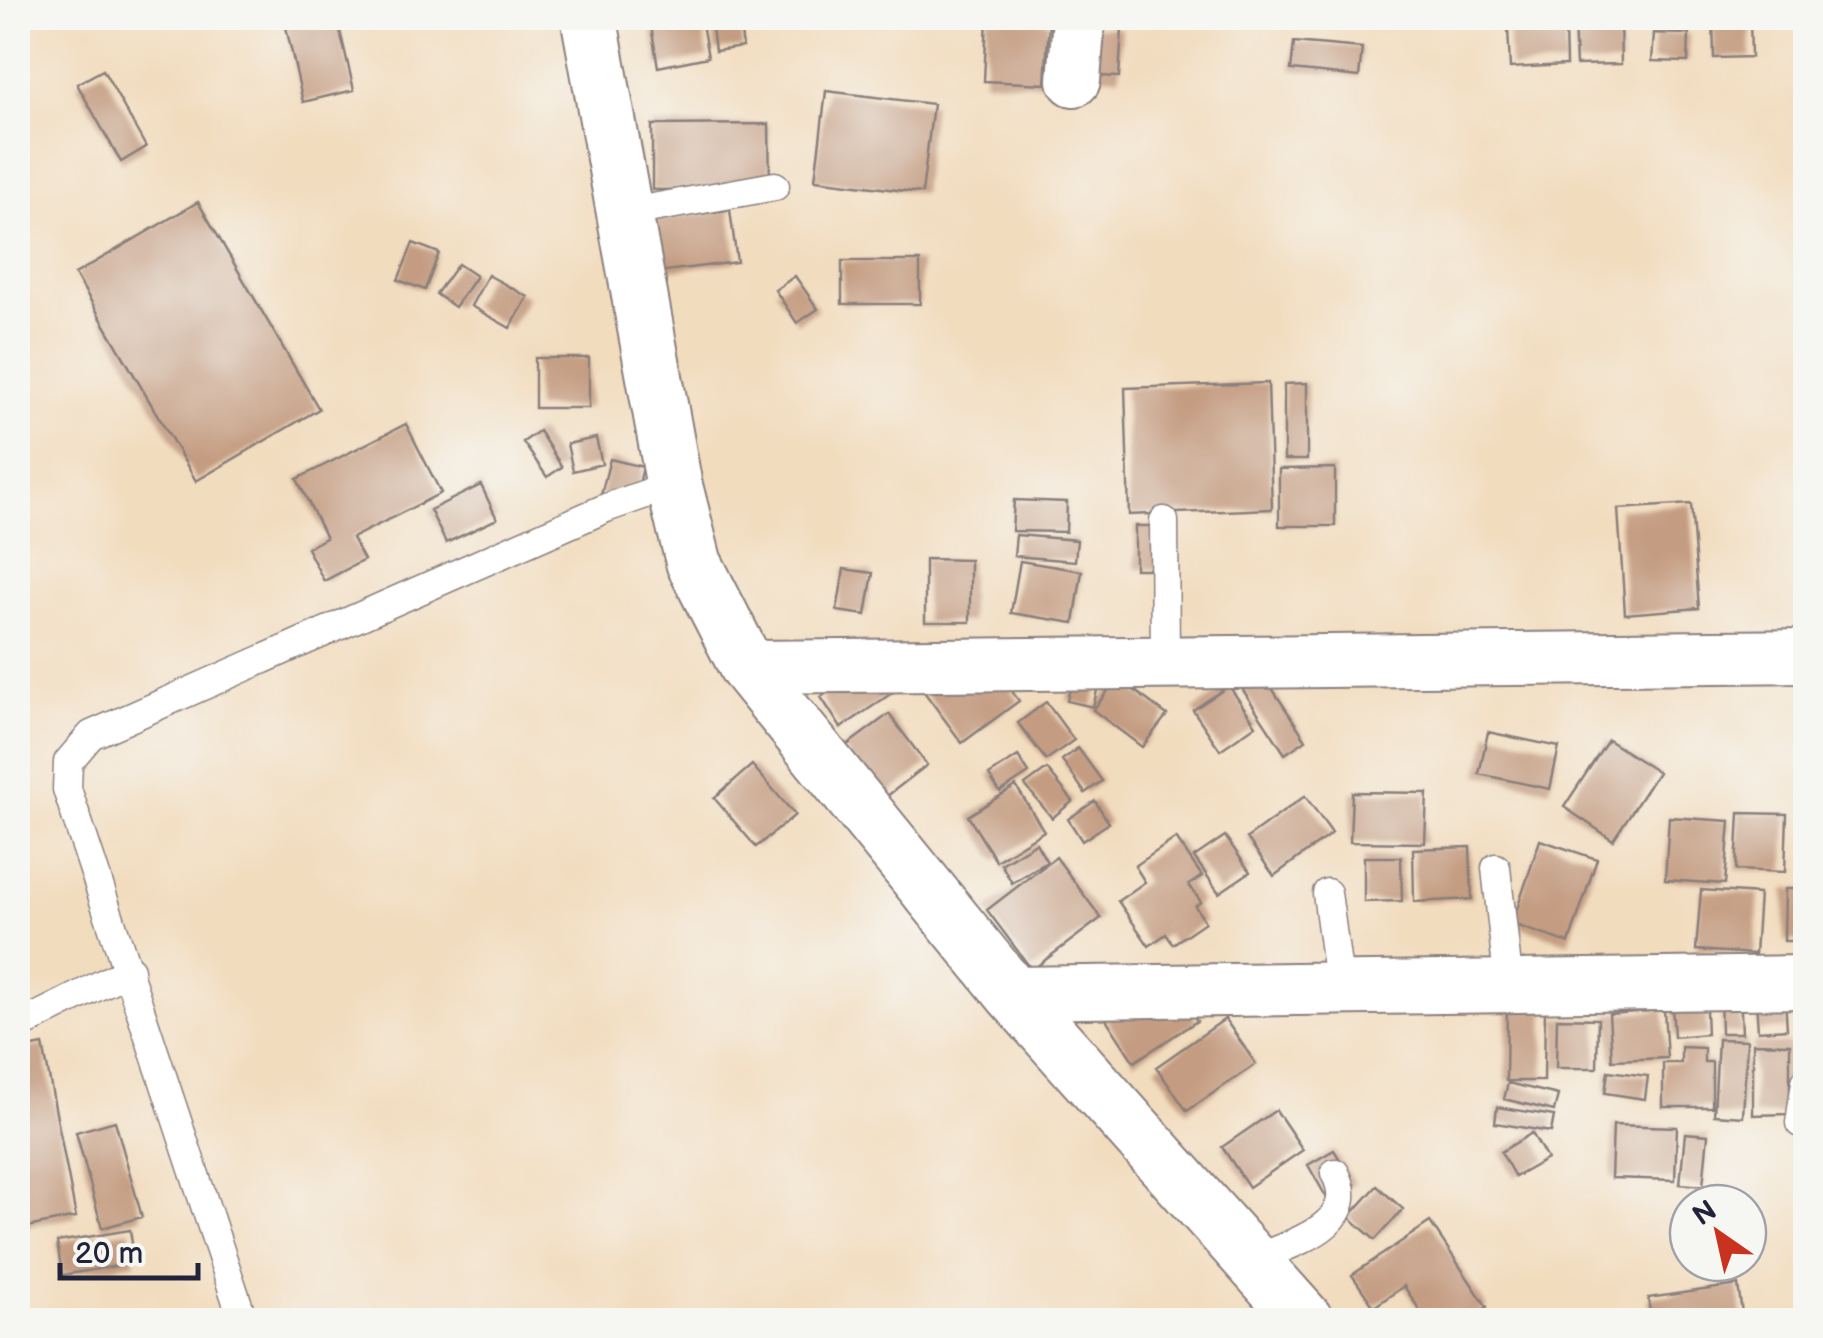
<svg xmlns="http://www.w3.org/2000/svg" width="1823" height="1338" font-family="'Balsamiq Sans',sans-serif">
<rect width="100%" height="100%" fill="#f6f6f2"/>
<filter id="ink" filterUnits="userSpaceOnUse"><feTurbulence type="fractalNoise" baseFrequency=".01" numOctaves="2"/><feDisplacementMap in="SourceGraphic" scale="20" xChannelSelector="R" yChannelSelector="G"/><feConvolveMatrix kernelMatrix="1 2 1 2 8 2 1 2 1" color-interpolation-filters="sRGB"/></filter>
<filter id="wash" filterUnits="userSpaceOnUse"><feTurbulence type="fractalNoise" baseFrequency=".0048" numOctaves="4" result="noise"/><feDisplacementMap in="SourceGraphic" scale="40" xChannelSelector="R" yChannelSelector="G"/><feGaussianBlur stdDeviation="2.25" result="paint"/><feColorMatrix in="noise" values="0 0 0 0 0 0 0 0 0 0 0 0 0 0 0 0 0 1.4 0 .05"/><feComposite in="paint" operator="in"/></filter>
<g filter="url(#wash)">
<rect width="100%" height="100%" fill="#f2dcbe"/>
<g id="blocks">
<!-- building -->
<path fill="#c49c81" d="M 284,18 L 337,18 L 354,90 L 303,102 Z
M 663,18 L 701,18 L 708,57 L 658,67 L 650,20 Z
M 739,18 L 743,47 L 715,51 L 711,20 Z
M 987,18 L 1049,22 L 1045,84 L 984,81 Z
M 1713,18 L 1750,18 L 1751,57 L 1714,58 Z
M 1620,20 L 1621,64 L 1576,65 L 1574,21 Z
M 1081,26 L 1122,28 L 1119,77 L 1078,75 Z
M 1565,26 L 1566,65 L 1510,68 L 1508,28 Z
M 1654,33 L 1689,34 L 1688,62 L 1652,61 Z
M 1294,42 L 1362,48 L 1359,77 L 1291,70 Z
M 103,70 L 146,147 L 121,162 L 77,84 Z
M 826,91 L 933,104 L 922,193 L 815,180 Z
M 769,124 L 770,189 L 652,190 L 652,125 Z
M 198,202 L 319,409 L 196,481 L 75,274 Z
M 730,210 L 737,262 L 649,273 L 643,221 Z
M 413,243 L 439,253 L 425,290 L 398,280 Z
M 842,261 L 920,261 L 920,304 L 842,304 Z
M 458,264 L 476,276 L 455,307 L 436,294 Z
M 488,275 L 528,297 L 510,328 L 471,306 Z
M 795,276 L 818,309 L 797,323 L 775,290 Z
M 535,358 L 589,358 L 589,408 L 535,408 Z
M 1268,383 L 1272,509 L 1129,515 L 1125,388 Z
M 1307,383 L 1307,460 L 1284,460 L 1284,384 Z
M 406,424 L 441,493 L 352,538 L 364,560 L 324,581 L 307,548 L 326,538 L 297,479 Z
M 539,431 L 562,467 L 547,477 L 523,442 Z
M 596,438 L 602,464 L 573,471 L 567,444 Z
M 610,459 L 643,467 L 635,503 L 601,495 Z
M 1335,468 L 1335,526 L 1279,526 L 1279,469 Z
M 481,485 L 497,519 L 446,543 L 430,510 Z
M 1014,500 L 1067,502 L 1066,532 L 1012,531 Z
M 1691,504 L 1699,608 L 1625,614 L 1618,509 Z
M 1135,526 L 1169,526 L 1170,569 L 1135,569 Z
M 1016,535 L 1077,540 L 1075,561 L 1014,556 Z
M 925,559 L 970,560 L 970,622 L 925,622 Z
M 1020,561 L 1082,571 L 1074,623 L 1011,613 Z
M 844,569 L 873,573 L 866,615 L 837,611 Z
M 980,647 L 1019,701 L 962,743 L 922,689 Z
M 872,663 L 892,693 L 841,728 L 821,697 Z
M 1075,668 L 1101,674 L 1093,707 L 1067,701 Z
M 1264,676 L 1306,740 L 1285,754 L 1243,690 Z
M 1118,678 L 1167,715 L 1142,747 L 1093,710 Z
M 1229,686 L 1256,725 L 1220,750 L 1193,710 Z
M 1046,702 L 1074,740 L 1046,760 L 1018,723 Z
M 889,714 L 927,765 L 882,800 L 843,748 Z
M 1488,732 L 1559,747 L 1550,789 L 1479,774 Z
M 1608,740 L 1658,772 L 1613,840 L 1564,807 Z
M 1078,748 L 1102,781 L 1085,793 L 1062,760 Z
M 1018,756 L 1029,773 L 1000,792 L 989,775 Z
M 752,765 L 795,815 L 756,847 L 714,798 Z
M 1047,769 L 1073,801 L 1052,818 L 1025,785 Z
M 1016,786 L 1044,831 L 996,861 L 968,816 Z
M 1352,792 L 1427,793 L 1425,843 L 1350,842 Z
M 1305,796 L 1332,833 L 1274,876 L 1247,838 Z
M 1095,801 L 1109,823 L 1082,841 L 1068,819 Z
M 1739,813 L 1787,814 L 1785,872 L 1736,870 Z
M 1669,817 L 1730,821 L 1725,884 L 1665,880 Z
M 1225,836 L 1250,872 L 1219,893 L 1194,857 Z
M 1176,838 L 1202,876 L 1189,885 L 1201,902 L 1195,906 L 1205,922 L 1173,944 L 1166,934 L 1149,946 L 1118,901 L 1145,882 L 1135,866 Z
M 1540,840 L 1597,859 L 1569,943 L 1512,924 Z
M 1036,843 L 1047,862 L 1012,883 L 1001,864 Z
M 1470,847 L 1472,899 L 1414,902 L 1413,849 Z
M 1056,857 L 1101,918 L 1032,970 L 987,910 Z
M 1364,857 L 1401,857 L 1402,901 L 1364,902 Z
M 1785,889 L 1806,889 L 1806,941 L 1784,941 Z
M 1701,890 L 1759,894 L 1755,954 L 1696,950 Z
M 1168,976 L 1197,1021 L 1134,1062 L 1104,1016 Z
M 1705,988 L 1707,1034 L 1674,1037 L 1671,989 Z
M 1720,991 L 1740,991 L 1742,1033 L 1721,1033 Z
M 1785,998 L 1787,1029 L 1758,1031 L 1756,1000 Z
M 1507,1005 L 1545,1006 L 1544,1081 L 1506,1081 Z
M 1664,1010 L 1667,1058 L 1612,1060 L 1609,1014 Z
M 1557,1018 L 1598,1019 L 1597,1068 L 1556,1068 Z
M 1225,1019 L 1256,1064 L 1187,1111 L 1156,1067 Z
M 1718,1039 L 1747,1040 L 1743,1117 L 1714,1115 Z
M 1753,1043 L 1790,1044 L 1790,1114 L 1753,1115 Z
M 43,1045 L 76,1217 L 18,1229 L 18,1050 Z
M 1681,1047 L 1704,1048 L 1704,1062 L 1712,1062 L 1712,1107 L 1663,1107 L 1663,1063 L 1681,1063 Z
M 1608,1071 L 1648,1076 L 1645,1099 L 1605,1093 Z
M 1508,1083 L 1558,1095 L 1554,1111 L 1504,1099 Z
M 1497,1107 L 1554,1116 L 1551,1132 L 1495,1123 Z
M 1276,1110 L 1303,1150 L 1249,1187 L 1222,1147 Z
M 115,1121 L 142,1217 L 102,1228 L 76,1132 Z
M 1613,1125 L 1677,1127 L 1675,1180 L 1611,1178 Z
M 1532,1133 L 1547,1159 L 1515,1177 L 1501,1152 Z
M 1685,1133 L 1708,1135 L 1703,1186 L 1680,1184 Z
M 1334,1150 L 1355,1184 L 1328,1200 L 1308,1165 Z
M 1377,1186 L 1403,1209 L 1375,1240 L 1349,1217 Z
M 1430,1222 L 1487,1307 L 1468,1320 L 1426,1320 L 1404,1286 L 1374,1307 L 1352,1275 Z
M 130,1230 L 135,1263 L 62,1275 L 57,1242 Z
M 1738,1285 L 1743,1320 L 1651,1320 L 1648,1298 Z"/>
</g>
</g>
<g filter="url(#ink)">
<use href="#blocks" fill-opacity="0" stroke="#8a7f7c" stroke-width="2.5"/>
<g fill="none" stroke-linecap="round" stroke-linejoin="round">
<!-- service casing -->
<g stroke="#8a7f7c" stroke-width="31">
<path id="service" d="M 625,213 L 775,186
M 1164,521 L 1165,663
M 1496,868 L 1509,987
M 1327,893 L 1340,989
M 18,1026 L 130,970
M 1800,1123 L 1806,1082
M 1251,1261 C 1290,1243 1363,1226 1335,1173
M 243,1320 L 67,789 L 68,762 L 91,735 L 606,508 L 674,484"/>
</g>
<!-- minor casing -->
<g stroke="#8a7f7c" stroke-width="56">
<path id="minor" d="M 1074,80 L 1079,18
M 747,667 L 1806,656
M 1012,993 L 1806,982"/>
</g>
<!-- tertiary casing -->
<g stroke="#8a7f7c" stroke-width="59">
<path id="tertiary" d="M 589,18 L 674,484 L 694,563 L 747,667 L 1012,993 L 1305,1320"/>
</g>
<!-- service -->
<use href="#service" stroke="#fff" stroke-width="28"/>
<!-- minor -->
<use href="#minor" stroke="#fff" stroke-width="52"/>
<!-- tertiary -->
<use href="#tertiary" stroke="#fff" stroke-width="55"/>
</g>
</g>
<!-- margin -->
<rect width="1823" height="1338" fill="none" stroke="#f6f6f2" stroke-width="60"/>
<!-- north arrow -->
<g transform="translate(1718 1233) rotate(326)"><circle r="48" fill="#f6f6f2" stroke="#a1a1a9" stroke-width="2.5"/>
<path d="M0-8L18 38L0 25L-18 38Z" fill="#c8321e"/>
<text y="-15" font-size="28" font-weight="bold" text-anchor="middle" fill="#22223b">N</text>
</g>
<!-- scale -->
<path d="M60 1263v15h138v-15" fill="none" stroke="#22223b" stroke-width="5"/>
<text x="75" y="1263" font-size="30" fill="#22223b" stroke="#f6f6f2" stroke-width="8" paint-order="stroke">20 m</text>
</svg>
